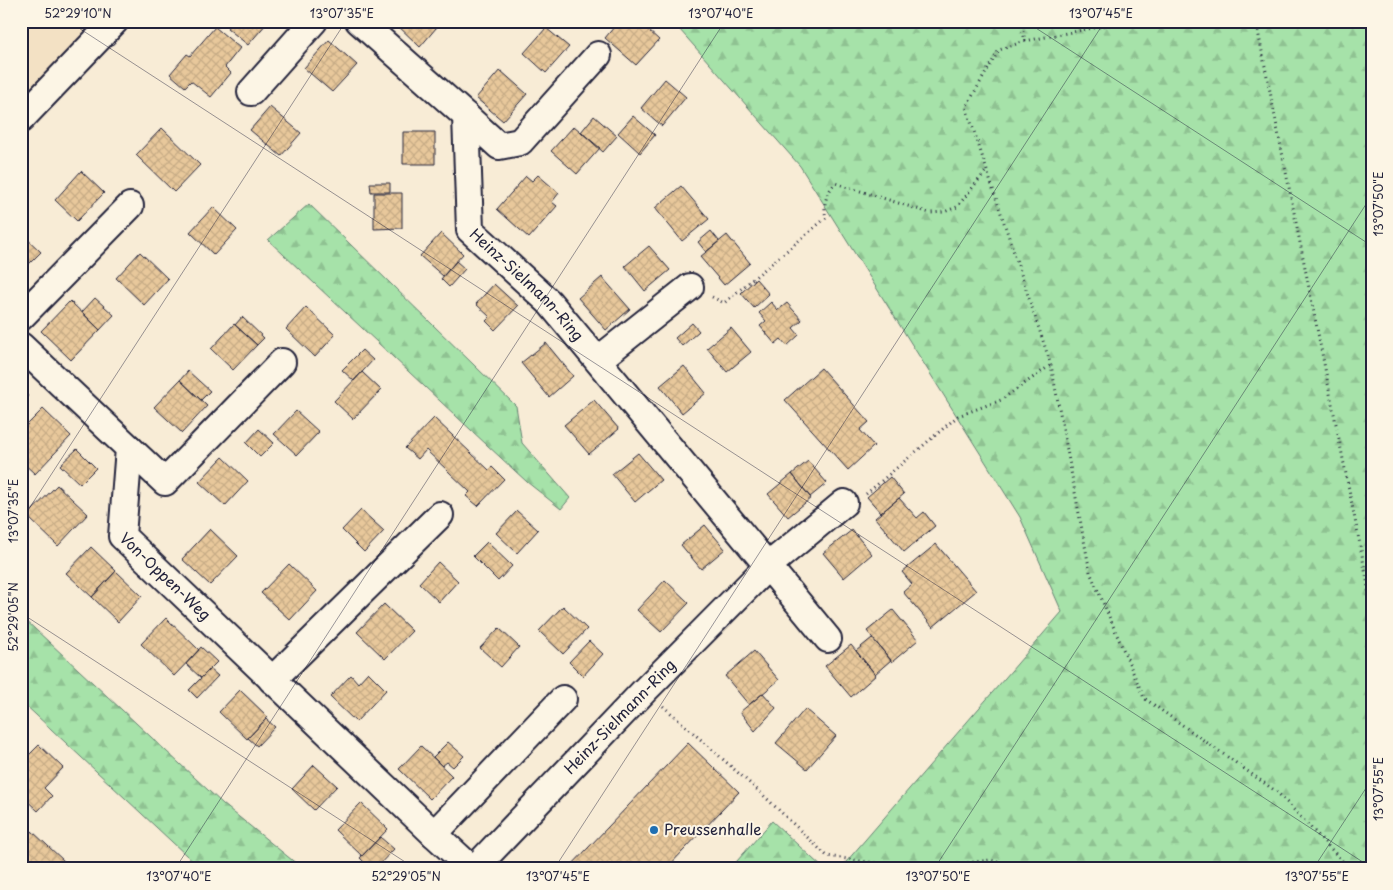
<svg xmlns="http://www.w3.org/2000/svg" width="1393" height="890" font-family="'Playpen Sans',sans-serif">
<defs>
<pattern id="forest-firs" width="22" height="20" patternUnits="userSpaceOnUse" patternTransform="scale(1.25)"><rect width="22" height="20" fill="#a6e2a9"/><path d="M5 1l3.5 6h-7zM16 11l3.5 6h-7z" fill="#8fc292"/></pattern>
<pattern id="building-cross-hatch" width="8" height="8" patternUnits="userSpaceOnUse" patternTransform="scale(1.25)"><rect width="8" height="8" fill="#e8c89b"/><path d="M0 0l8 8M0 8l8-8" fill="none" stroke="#c7ac86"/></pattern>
</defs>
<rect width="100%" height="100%" fill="#f8ecd6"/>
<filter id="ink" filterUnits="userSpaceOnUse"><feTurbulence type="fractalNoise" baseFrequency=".02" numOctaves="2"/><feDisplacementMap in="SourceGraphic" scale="10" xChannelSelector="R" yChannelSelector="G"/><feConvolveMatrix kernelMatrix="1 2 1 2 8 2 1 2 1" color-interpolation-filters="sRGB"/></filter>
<g filter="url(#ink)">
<!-- built -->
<path fill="#f3e1c4" d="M 21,21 L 99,21 L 21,102 Z"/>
<!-- forest -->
<path fill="url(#forest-firs)" stroke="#648272" d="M 672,21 L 1372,21 L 1372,869 L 840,869 L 1062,612 L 1020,517 L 800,166 Z
M 309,204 L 516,406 L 522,443 L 570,498 L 561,509 L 527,482 L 487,445 L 268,240 Z
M 21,616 L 223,804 L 303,869 L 201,869 L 21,701 Z
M 772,821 L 824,869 L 730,869 Z"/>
<!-- building -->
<path fill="url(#building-cross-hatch)" stroke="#22223b" d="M 233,21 L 265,21 L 267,23 L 248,45 L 227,28 Z
M 393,21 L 442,21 L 420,47 Z
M 619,21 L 638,21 L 659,40 L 636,65 L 605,38 Z
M 215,27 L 240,48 L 225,67 L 231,73 L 211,97 L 191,81 L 185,87 L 170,74 L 187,54 L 190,56 Z
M 546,28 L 569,47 L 546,73 L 524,53 Z
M 329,40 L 357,65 L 332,92 L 304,68 Z
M 500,70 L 527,94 L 503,121 L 476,98 Z
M 665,79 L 686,97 L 662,126 L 641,108 Z
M 270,107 L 301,133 L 281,156 L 250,130 Z
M 594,116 L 617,136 L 603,152 L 581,132 Z
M 633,116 L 655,135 L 640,153 L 618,133 Z
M 574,126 L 600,148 L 577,174 L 551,151 Z
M 162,128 L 200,165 L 174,192 L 136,155 Z
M 403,132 L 435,132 L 435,164 L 403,164 Z
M 81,171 L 104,193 L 77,221 L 55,200 Z
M 538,175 L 559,193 L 552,202 L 557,206 L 529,238 L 497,209 L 526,176 L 532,181 Z
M 370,183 L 390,183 L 390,192 L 371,192 Z
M 681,186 L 709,219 L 682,241 L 655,208 Z
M 374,193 L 402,193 L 402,228 L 374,229 Z
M 213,207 L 237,230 L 214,255 L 190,232 Z
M 711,231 L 719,241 L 706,252 L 698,242 Z
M 21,233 L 41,252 L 21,272 Z
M 441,233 L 463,254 L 443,276 L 420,256 Z
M 727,235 L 750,263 L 724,285 L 700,257 Z
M 649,246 L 670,270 L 645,291 L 625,266 Z
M 140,252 L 168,279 L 144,305 L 116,278 Z
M 456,261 L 465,269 L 449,287 L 441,279 Z
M 602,277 L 630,309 L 606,330 L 578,298 Z
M 756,279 L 769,294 L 754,308 L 741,293 Z
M 494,284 L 518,306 L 495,330 L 486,321 L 490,317 L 476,304 Z
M 95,298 L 114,315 L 100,330 L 82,312 Z
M 70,301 L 100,330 L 71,360 L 41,331 Z
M 771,302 L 778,310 L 787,303 L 802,320 L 793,328 L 799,335 L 787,346 L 781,339 L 775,344 L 760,326 L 766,321 L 759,313 Z
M 306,307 L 335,335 L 315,357 L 286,329 Z
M 242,317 L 264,338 L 257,345 L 235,325 Z
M 692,323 L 699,331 L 682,346 L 675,338 Z
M 234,324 L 257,345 L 233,370 L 211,349 Z
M 731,328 L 751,352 L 727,372 L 707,348 Z
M 546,343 L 573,376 L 549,397 L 521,363 Z
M 362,350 L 373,360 L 354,381 L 342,370 Z
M 684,366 L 706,393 L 682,413 L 660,386 Z
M 821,368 L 869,422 L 860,430 L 874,446 L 848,470 L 785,400 Z
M 188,371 L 210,391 L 201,400 L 180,380 Z
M 362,372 L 381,390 L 353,419 L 334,401 Z
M 180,380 L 207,406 L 182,433 L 154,407 Z
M 21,389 L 28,396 L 21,402 Z
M 594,400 L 619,429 L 589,454 L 564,425 Z
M 43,409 L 71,436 L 35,474 L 21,461 L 21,431 Z
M 296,411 L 319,432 L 297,455 L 274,434 Z
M 434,418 L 489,470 L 492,467 L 504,479 L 478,506 L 466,496 L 470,492 L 426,450 L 418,459 L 405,448 Z
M 259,429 L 274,443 L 260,457 L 246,443 Z
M 77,449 L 96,468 L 80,484 L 60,465 Z
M 638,453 L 661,480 L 635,502 L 612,474 Z
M 223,457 L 248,481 L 225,506 L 199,482 Z
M 808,461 L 827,483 L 810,497 L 792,474 Z
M 792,474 L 811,498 L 788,517 L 768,494 Z
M 890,477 L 904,494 L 881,513 L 867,497 Z
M 57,485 L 88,514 L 58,546 L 27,516 Z
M 899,498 L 917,518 L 924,512 L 935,526 L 904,552 L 875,518 Z
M 361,510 L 384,531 L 364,552 L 342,530 Z
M 517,511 L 538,530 L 517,553 L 496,533 Z
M 705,525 L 725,549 L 701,569 L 681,545 Z
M 210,529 L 238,556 L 210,585 L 182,559 Z
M 852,530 L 872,554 L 844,578 L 823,553 Z
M 487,542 L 512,566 L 498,581 L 473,556 Z
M 936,544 L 976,591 L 933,627 L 903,592 L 912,584 L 902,572 Z
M 91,547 L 116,571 L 92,597 L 66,573 Z
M 438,562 L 458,581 L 439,602 L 419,583 Z
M 289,564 L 317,591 L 290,620 L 261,593 Z
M 116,571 L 142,596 L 118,622 L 92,597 Z
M 665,580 L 689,603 L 661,632 L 637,610 Z
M 384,604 L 412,631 L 385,659 L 357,632 Z
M 563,606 L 587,629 L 563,654 L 539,631 Z
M 893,610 L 918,640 L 892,662 L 867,631 Z
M 166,618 L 199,650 L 174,676 L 141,644 Z
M 499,628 L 519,647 L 501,667 L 480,648 Z
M 872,638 L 891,660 L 875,674 L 856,651 Z
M 589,641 L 603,654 L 583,676 L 569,662 Z
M 851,645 L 876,675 L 851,697 L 825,666 Z
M 201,647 L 217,662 L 201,678 L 186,664 Z
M 754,651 L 779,680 L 749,705 L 725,676 Z
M 210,669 L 218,676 L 197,698 L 189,690 Z
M 368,672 L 386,690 L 356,722 L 330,697 L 351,675 L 358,683 Z
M 240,690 L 268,717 L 247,739 L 219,712 Z
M 763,693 L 776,708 L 755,731 L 740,712 Z
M 805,709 L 836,736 L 807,769 L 776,743 Z
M 266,719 L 275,727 L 257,746 L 248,738 Z
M 448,742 L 464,756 L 453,767 L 447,762 L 442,766 L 433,757 Z
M 688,743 L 739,792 L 666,869 L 568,869 Z
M 39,745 L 63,768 L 44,788 L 52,796 L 38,811 L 21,795 L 21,763 Z
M 421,746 L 452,776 L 430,799 L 399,769 Z
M 314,765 L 337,786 L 314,810 L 292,789 Z
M 361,803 L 388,829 L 362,856 L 335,830 Z
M 32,831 L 64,861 L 57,869 L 34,869 L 21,856 L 21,842 Z
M 380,837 L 394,849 L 375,869 L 371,869 L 360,858 Z"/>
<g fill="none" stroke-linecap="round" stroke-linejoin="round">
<!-- street casing -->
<g stroke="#22223b" stroke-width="30">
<g id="street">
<path id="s1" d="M 359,21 L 466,116 L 470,230 L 549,302 L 768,566 L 645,690 L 474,869"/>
<path d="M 251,92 L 314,21"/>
<path d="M 466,116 L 499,146 L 520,142 L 598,55"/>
<path d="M 21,119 L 115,21"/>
<path d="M 21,317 L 130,206"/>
<path id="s2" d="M 21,346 L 129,448 L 122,536 L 434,834 L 472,869"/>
<path d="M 598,360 L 690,287"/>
<path d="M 129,448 L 165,482 L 282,362"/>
<path d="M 828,639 L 768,566 L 844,503"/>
<path d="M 272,680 L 440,515"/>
<path d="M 434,834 L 563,699"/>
</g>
</g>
<!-- path -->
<path stroke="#22223b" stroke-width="3" stroke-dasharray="1 4" stroke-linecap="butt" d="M 1021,21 L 1025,41 L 999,50 L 966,107 L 1051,365 L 1090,572 L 1144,698 L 1277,792 L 1350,869
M 1256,21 L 1367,580 L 1372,621
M 1025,41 L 1130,21
M 712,297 L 724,303 L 826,218 C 823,204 826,194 835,183 L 930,213 L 944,212 L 957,207 L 986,171
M 866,494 L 958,416 L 1001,400 L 1051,365
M 663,706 L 762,794 L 827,856 L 916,869
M 918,869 L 990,860 L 1028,869"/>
<!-- street -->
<use href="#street" stroke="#fcf5e5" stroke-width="26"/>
</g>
</g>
<!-- ticks -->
<path fill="none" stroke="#22223b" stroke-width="1" stroke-opacity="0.45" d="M 68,21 L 1372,868M 1025,21 L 1372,246M 21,521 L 346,21M 21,613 L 416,869M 175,869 L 725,21M 554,869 L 1105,21M 934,869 L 1372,195M 1313,869 L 1372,779"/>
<!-- markers -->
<circle fill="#1f6fb2" stroke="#fcf5e5" stroke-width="2" cx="654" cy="830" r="5"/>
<g text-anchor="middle" stroke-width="4" stroke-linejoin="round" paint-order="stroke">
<!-- street labels -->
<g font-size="15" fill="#22223b" stroke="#fcf5e5">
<text dy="5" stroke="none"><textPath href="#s1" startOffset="336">Heinz-Sielmann-Ring</textPath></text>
<text dy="5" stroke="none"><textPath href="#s2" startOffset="296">Von-Oppen-Weg</textPath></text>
<text transform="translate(620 717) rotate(-46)" y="5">Heinz-Sielmann-Ring</text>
</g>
<!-- poi labels -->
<g font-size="15" fill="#22223b" stroke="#fcf5e5" text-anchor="start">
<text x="664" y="835">Preussenhalle</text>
</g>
</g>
<!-- margin -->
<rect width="1393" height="890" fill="none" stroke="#fcf5e5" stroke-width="55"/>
<rect x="28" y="28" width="1338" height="834" fill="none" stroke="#22223b" stroke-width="2"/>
<g font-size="12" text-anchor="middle" fill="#22223b">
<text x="78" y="18">52°29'10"N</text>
<text x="342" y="18">13°07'35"E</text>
<text x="721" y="18">13°07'40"E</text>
<text x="1101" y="18">13°07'45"E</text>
<text transform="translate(1379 204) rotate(-90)" y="4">13°07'50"E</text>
<text transform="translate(14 511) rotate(-90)" y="4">13°07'35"E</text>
<text transform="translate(14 617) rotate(-90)" y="4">52°29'05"N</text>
<text transform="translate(1379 789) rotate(-90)" y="4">13°07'55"E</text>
<text x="179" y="881">13°07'40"E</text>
<text x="406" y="881">52°29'05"N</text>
<text x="558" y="881">13°07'45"E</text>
<text x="938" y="881">13°07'50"E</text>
<text x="1317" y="881">13°07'55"E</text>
</g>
</svg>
